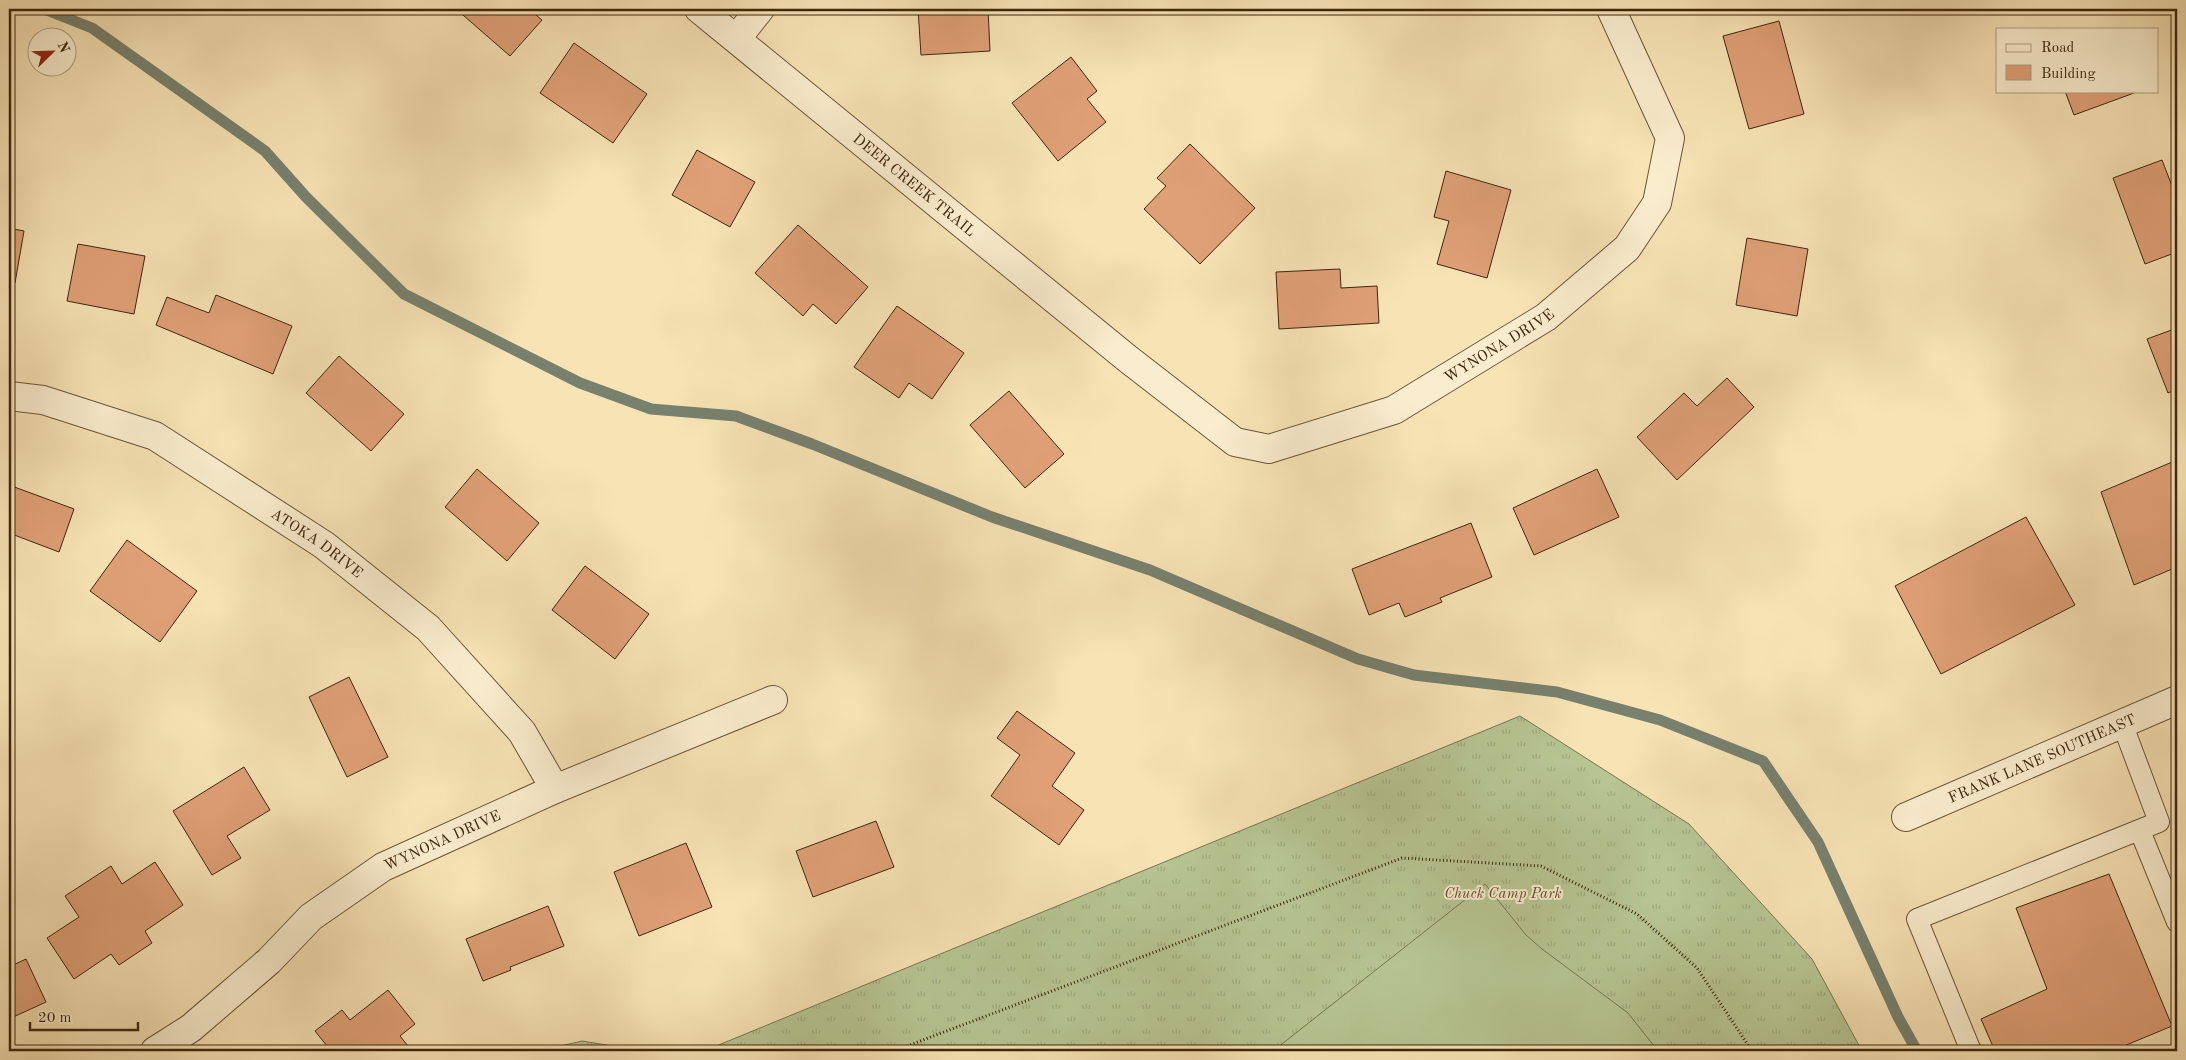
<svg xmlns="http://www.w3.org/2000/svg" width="2186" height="1060" font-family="'Old Standard TT',serif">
<defs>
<pattern id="grass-tufts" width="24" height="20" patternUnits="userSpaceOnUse" patternTransform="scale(1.25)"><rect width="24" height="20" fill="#b6c592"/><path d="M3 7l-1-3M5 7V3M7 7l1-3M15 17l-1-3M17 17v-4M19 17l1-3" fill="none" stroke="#9ea97d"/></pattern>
</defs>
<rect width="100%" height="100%" fill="#f7e3b4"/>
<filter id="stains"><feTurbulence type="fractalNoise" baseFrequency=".004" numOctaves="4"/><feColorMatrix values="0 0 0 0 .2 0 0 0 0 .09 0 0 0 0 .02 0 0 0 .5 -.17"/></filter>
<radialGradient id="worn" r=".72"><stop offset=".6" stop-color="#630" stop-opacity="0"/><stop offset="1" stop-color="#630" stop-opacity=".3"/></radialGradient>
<!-- grass -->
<path fill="url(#grass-tufts)" stroke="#7a7650" d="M 1520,716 L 1689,824 L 1812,959 L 1862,1051 L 704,1051 Z
M 582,1041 L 643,1051 L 539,1051 Z"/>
<!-- pitch -->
<path fill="#b6c592" stroke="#7a7650" d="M 1485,884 L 1526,935 L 1542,949 L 1628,1013 L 1658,1051 L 1273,1051 Z"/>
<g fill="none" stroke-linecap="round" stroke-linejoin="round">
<!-- stream -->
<path stroke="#77816e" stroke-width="11" d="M 44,9 L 92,28 L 265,151 L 306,197 L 404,294 L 580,383 L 651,409 L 736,416 L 812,444 L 992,517 L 1150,570 L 1358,659 L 1414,675 L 1557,692 L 1660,720 L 1763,761 L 1818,842 L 1898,1017 L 1917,1051"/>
</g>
<!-- building -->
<path fill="#e0a077" stroke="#3e260f" d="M 456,9 L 529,9 L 542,20 L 510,56 Z
M 918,9 L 988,9 L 990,51 L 921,55 Z
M 1779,21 L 1804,114 L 1749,129 L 1723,36 Z
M 574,43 L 647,94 L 613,143 L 540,93 Z
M 1071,57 L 1097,91 L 1087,99 L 1106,122 L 1058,161 L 1012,103 Z
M 2065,91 L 2133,91 L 2134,93 L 2074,115 Z
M 1190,144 L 1255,208 L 1200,264 L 1144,209 L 1166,186 L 1157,178 Z
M 697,150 L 755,182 L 730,227 L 672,195 Z
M 2162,160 L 2177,199 L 2177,252 L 2145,264 L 2113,178 Z
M 1446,171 L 1511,190 L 1487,278 L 1437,264 L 1449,221 L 1434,217 Z
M 798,225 L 868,287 L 836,324 L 813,304 L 803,316 L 755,273 Z
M 9,228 L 24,231 L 15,283 L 9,281 Z
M 1747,238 L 1808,249 L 1797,316 L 1736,305 Z
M 78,244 L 145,256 L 134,314 L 67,301 Z
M 1340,269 L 1341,288 L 1377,286 L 1379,323 L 1279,329 L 1276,272 Z
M 216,295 L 292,326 L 273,374 L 156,325 L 167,297 L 209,313 Z
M 897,306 L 964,353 L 932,399 L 909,383 L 899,398 L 854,367 Z
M 2177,328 L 2177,389 L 2168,393 L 2147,339 Z
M 339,356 L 404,414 L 371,451 L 306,393 Z
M 1727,378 L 1754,407 L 1677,480 L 1637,437 L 1684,393 L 1697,406 Z
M 1009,391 L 1064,454 L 1025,488 L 970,425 Z
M 2177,460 L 2177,567 L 2134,585 L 2101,492 Z
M 477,469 L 539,523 L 507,561 L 445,507 Z
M 1597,469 L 1619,517 L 1534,555 L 1513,508 Z
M 9,485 L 74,509 L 59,552 L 9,533 Z
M 2026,517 L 2075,605 L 1941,674 L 1895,586 Z
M 1471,523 L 1492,577 L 1440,598 L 1442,602 L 1405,617 L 1399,603 L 1369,615 L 1352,569 Z
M 127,540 L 197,591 L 160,642 L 90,591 Z
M 585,566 L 649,614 L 615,659 L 552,610 Z
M 349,677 L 388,757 L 347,777 L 309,697 Z
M 1017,711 L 1075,753 L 1052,786 L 1084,810 L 1059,845 L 991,796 L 1020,755 L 997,738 Z
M 244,767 L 270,810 L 227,836 L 241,858 L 212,875 L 173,811 Z
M 876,821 L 894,867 L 813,897 L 796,851 Z
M 686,843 L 712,907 L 639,936 L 614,872 Z
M 155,862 L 183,905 L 145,931 L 152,943 L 119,965 L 111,954 L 74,979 L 47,938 L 79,917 L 65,896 L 111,866 L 122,884 Z
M 2109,874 L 2172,1026 L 2112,1051 L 1995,1051 L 1981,1019 L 2047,989 L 2016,908 Z
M 548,906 L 564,946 L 510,967 L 511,970 L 483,981 L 466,939 Z
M 26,959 L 46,1002 L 9,1019 L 9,967 Z
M 388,990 L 415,1024 L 400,1036 L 412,1051 L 331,1051 L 315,1031 L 342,1010 L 350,1020 Z"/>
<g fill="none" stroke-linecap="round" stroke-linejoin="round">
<!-- lane casing -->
<g stroke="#6c5538" stroke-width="22">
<path id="lane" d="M 2140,831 L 2177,922
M 1971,1051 L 1917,919 L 2159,822 L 2122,723"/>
</g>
<!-- street casing -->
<g stroke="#6c5538" stroke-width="30">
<g id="street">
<path id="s1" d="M 699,9 L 1128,359 L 1235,442 L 1269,449 L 1394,410 L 1546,317 L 1627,248 L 1657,203 L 1670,138 L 1611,9"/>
<path d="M 737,38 L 760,9"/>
<path id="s2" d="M 9,396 L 43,400 L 155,436 L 324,545 L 428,628 L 522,732 L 555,789"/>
<path id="s3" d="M 1906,817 L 2177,700"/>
<path id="s4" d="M 155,1051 L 191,1028 L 269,961 L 311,917 L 383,867 L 555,789 L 773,700"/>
</g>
</g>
<!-- path -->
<path stroke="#3e260f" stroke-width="3" stroke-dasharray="1 2.5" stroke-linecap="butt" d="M 894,1051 L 1402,858 L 1541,866 L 1637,914 L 1697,968 L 1752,1051"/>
<!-- lane -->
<use href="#lane" stroke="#faedce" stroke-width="20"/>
<!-- street -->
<use href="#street" stroke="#faedce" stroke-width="28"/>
</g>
<g text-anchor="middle" stroke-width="4" stroke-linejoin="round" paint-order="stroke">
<!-- street labels -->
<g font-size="15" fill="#3e260f" stroke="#faedce">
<text dy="5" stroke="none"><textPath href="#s1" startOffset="278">DEER CREEK TRAIL</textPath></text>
<text dy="5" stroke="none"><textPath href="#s1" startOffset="978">WYNONA DRIVE</textPath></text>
<text dy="5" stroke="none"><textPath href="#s2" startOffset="346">ATOKA DRIVE</textPath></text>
<text dy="5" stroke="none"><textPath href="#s3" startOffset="148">FRANK LANE SOUTHEAST</textPath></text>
<text dy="5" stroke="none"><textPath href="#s4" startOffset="359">WYNONA DRIVE</textPath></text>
</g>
<!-- park labels -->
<g font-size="15" font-style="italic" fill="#5c4e30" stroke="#faedce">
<text x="1503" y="898">Chuck Camp Park</text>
</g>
</g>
<!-- margin -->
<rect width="2186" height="1060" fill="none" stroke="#f7e3b4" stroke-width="30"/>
<rect x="10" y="10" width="2166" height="1040" fill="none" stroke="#3e260f" stroke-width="2.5"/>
<rect x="15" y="15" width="2156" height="1030" fill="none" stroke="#3e260f"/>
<!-- legend -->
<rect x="1996" y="28" width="162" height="65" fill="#faedce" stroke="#af9d82"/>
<rect x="2006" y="44" width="25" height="8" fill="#faedce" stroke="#af9d82"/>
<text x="2041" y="52" font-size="15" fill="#3e260f">Road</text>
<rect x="2006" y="65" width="25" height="15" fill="#e0a077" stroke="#af9d82"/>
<text x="2041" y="78" font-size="15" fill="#3e260f">Building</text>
<!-- north arrow -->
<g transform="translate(52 52) rotate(67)"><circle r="24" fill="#faedce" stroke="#af9d82"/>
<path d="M0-4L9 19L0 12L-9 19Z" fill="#8f2418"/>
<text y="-8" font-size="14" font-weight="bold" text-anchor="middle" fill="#3e260f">N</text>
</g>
<!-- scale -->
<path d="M30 1022v8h108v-8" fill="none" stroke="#3e260f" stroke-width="2.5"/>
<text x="38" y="1022" font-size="15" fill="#3e260f" stroke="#faedce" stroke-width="4" paint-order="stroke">20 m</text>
<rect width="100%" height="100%" filter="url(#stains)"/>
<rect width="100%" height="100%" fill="url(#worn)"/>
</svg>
